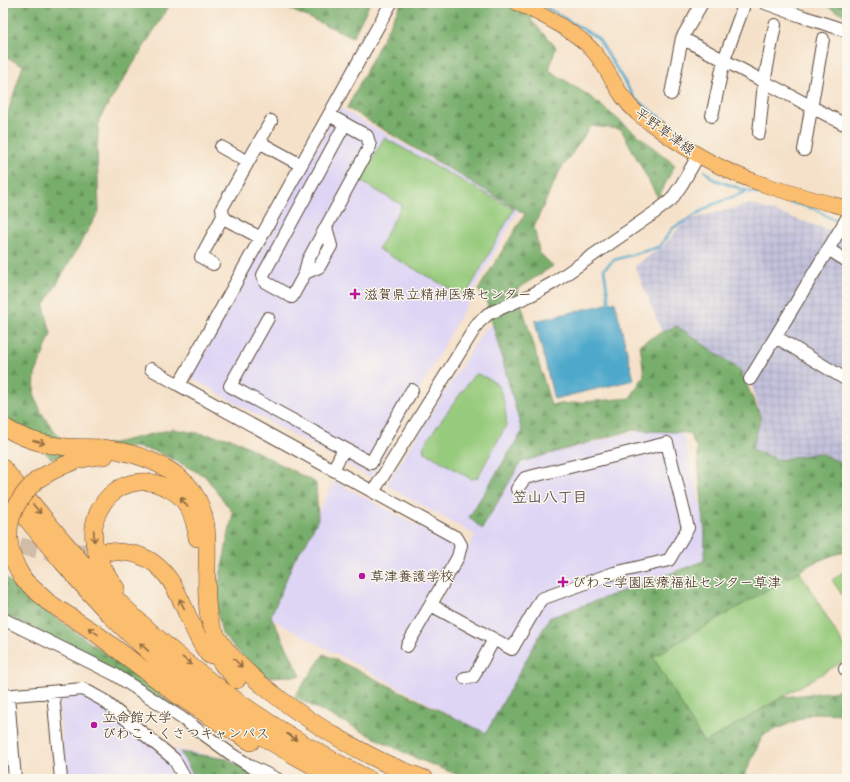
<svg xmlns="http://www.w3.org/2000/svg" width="850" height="782" font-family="'Playpen Sans','Klee One',sans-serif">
<defs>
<pattern id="industrial-grid" width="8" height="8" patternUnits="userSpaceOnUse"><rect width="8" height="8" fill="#c3c1db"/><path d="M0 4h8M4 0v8" fill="none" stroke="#a8a6bc"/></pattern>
<pattern id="forest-firs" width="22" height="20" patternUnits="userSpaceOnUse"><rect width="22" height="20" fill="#78ae6c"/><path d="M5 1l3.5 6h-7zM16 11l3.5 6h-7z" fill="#648e58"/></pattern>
</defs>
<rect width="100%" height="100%" fill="#fbf7ec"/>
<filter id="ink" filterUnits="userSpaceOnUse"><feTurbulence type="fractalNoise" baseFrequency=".025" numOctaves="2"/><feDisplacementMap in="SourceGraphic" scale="8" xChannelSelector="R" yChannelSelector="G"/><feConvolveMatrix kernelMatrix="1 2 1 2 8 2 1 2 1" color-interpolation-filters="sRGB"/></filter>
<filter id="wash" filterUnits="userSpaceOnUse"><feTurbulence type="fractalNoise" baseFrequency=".012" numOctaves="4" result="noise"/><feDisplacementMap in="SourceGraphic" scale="16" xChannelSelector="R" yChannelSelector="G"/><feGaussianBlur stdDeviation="0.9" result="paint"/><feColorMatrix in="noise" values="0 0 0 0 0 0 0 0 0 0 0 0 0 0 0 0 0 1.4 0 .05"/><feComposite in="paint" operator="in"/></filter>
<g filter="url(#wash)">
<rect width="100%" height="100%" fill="#f5e1c9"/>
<!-- built -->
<path fill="#ded5f5" d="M 339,108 L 519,209 L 371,478 L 191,378 Z
M 502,317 L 526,431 L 513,464 L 679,420 L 716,566 L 493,738 L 262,614 L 335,481 L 456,547 L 455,553 L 429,597 L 439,603 L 475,535 L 386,485 L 484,330 Z
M 83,693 L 102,705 L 153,746 L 227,758 L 265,779 L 66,779 L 58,699 L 62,695 Z"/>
<!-- industrial -->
<path fill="url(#industrial-grid)" d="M 751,204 L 826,229 L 847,233 L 847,466 L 820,453 L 779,460 L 752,449 L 761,417 L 752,386 L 740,370 L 677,326 L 662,332 L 635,266 L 664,245 L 686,220 Z"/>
<!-- green -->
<path fill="#96ca7c" stroke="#687a4d" d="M 384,138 L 514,209 L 465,297 L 378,249 L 402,205 L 360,181 Z
M 478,374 C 484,377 493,380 497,385 C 504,393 507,417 506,426 L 477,478 L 471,479 L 425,452 L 423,448 L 430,436 L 474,375 Z
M 847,569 L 847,602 L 832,580 Z
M 799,570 L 847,651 L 847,659 L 704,743 L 653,657 Z"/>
<!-- forest -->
<path fill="url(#forest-firs)" stroke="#5a6c45" d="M 3,3 L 171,3 L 99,119 L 97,147 L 99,211 L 44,306 L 51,334 L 35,375 L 34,394 L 41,412 L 56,434 L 80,451 L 173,429 L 233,439 L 316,483 L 318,519 L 306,543 L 295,558 L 271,616 L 301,676 L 262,677 L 222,634 L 216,606 L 220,577 L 233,513 L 205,476 L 156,451 L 135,447 L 51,458 L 3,414 L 3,116 L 7,115 L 23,65 L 3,56 Z
M 275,3 L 370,3 L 353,37 Z
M 401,3 L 539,3 L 531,20 L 556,47 L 549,70 L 588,95 L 675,165 L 658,198 L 621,129 L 591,126 L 559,172 L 534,226 L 539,252 L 553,266 L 517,289 L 551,405 L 630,398 L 644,376 L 640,344 L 662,332 L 677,326 L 740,370 L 761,417 L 752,449 L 779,460 L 820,453 L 847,466 L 847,550 L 815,562 L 653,657 L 704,743 L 783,697 L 847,690 L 847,714 L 814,713 L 763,735 L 743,779 L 468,779 L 413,757 L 294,697 L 324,654 L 486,733 L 549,618 L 704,561 L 705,535 L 697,449 L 689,433 L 633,430 L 521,462 L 482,529 L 469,517 L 522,432 L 486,300 L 478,290 L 525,214 L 347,108 Z
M 820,3 L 847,3 L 847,16 Z
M 3,575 L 24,595 L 127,669 L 184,713 L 6,615 L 3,612 Z
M 180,752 L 227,759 L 249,772 L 263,779 L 196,779 Z"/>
<!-- water -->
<path fill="#4da8cb" stroke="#446974" d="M 615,302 L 634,380 L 554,399 L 535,321 Z"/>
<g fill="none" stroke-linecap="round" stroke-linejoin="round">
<!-- stream -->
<path stroke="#4da8cb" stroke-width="2.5" d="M 539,3 L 598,38 L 635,99 L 699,145
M 705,171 L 713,179 L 747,191
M 609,303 L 604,269 L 614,260 L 659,247 L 673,228 L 712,205 L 748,191 L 815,209 L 830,218 L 840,222"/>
</g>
</g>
<g filter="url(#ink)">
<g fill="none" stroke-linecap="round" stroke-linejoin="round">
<!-- highway-tunnel -->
<path stroke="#d0bca7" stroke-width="17" stroke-dasharray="17 8" stroke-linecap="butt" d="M 20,546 C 52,554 74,553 107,551"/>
<!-- minor casing -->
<g stroke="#574538" stroke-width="14">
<path id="minor" d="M 391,3 L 179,385 L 457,538 L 461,545 L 458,557 L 407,646
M 765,3 L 801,16 L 847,31
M 682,38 L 842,123 L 847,125
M 671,94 L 682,38 L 702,3
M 329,115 L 367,136 L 370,146 L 308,260 L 305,273 L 292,297 L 265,282 L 263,275 L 345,124
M 712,116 L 724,60 L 743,8
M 759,133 L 764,83 L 775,25
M 259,142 L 301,165
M 221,147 L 248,162 L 222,208 L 223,216 L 227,220 L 261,238
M 804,150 L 823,39
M 248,162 L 271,121
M 828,249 L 847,261
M 213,264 L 201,257 L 223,216
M 305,273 L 319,267 L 331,246 L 326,227
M 268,318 L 230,386 L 371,463 L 412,390
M 776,337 L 847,380
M 151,369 L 179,385
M 750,379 L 847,218
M 333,470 L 344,449
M 373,492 L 478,323 L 488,314 L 533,294 L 553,283 L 654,213 L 671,200 L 682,184 L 698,156
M 431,605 L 512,649 L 541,599 L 614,573 L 669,560 L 688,528 L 667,443 L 525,478 L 517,489
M 3,619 L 114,674 L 183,719 L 231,754 L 252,767 L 277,779
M 480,665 L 494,639
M 845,669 L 847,670
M 465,678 L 473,677 L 476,672
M 53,693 L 61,779
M 3,696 L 83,689 L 103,700 L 174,759 L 185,779
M 8,696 L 15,779"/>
</g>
<!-- major casing -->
<g stroke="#574538" stroke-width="16">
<path id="major" d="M 517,3 C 541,14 579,33 595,53 C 611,73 617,95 637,113 C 644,119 653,125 661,131 C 693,154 728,173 765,185 C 792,194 820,201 847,208"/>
</g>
<!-- highway casing -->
<g stroke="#574538" stroke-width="18">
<path id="highway" d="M 3,426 C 22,439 44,445 67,447 C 79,448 91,447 103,448 C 133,452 166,463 187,484 C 221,521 200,573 209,617 C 220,670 338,741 385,763 C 398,769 412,774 425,779
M 3,468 C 40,513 77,560 118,601 C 191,673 277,734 369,779
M 37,480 C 58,467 80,456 105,456
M 3,490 C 39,534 74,578 114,619 C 159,664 210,703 263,737 C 287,752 313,766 338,779
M 107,551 C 117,552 128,552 138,555 C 181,569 184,624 209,655
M 25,581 L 48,602 L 94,632 L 180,697 L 212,718 L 251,742
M 116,588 C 106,574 96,558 94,541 C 89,501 127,469 165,487 C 175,491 184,499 189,509 C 194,518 196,528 197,538
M 208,642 L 223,665 L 237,680"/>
</g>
<!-- minor -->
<use href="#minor" stroke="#fff" stroke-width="12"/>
<!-- major -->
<use href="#major" stroke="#fbbd6e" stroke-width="15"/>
<!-- highway -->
<use href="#highway" stroke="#fbbd6e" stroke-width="17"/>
<!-- highway-bridge casing -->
<g stroke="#574538" stroke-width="18" stroke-linecap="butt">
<path id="highway-bridge" d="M 25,581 C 0,545 4,510 37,480"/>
</g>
<!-- highway-bridge -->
<use href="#highway-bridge" stroke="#fbbd6e" stroke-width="17"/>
</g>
<!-- one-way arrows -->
<defs><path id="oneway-shaft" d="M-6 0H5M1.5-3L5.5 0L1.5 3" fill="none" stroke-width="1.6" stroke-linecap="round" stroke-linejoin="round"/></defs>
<g stroke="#916c42">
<use href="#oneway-shaft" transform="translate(39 442) rotate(15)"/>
<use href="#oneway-shaft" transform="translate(184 502) rotate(-127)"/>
<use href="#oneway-shaft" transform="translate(37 509) rotate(50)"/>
<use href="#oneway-shaft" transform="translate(94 536) rotate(87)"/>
<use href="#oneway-shaft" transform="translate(182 604) rotate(-115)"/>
<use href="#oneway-shaft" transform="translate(93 631) rotate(-145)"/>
<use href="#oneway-shaft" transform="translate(144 647) rotate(-137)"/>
<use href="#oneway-shaft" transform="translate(187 661) rotate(39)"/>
<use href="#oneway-shaft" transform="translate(238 663) rotate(45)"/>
<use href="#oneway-shaft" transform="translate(292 737) rotate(33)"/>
</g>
</g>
<!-- markers -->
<g fill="#b5179e" stroke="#fbf7ec" stroke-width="1.5">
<path d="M353 288h4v4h4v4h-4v4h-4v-4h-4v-4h4z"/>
<circle cx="362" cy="576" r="4"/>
<path d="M561 576h4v4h4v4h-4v4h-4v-4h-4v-4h4z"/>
<circle cx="94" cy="725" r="4"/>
</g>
<g text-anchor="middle" stroke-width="3" stroke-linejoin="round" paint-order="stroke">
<!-- street labels -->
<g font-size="14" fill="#3b2a1e" stroke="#fbf7ec">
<text transform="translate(665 131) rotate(36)" y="5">平野草津線</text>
</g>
<!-- poi labels -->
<g font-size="14" fill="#3b2a1e" stroke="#fbf7ec" text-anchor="start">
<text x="364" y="299">滋賀県立精神医療センター</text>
<text x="370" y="581">草津養護学校</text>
<text x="572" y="587">びわこ学園医療福祉センター草津</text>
<text x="102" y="722">立命館大学<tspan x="102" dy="16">びわこ・くさつキャンパス</tspan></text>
</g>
<!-- neighbourhood labels -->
<g font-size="15" font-weight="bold" fill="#61525a" stroke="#fbf7ec">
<text x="550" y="502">笠山八丁目</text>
</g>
</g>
<!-- margin -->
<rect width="850" height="782" fill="none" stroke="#fbf7ec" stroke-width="16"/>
</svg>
